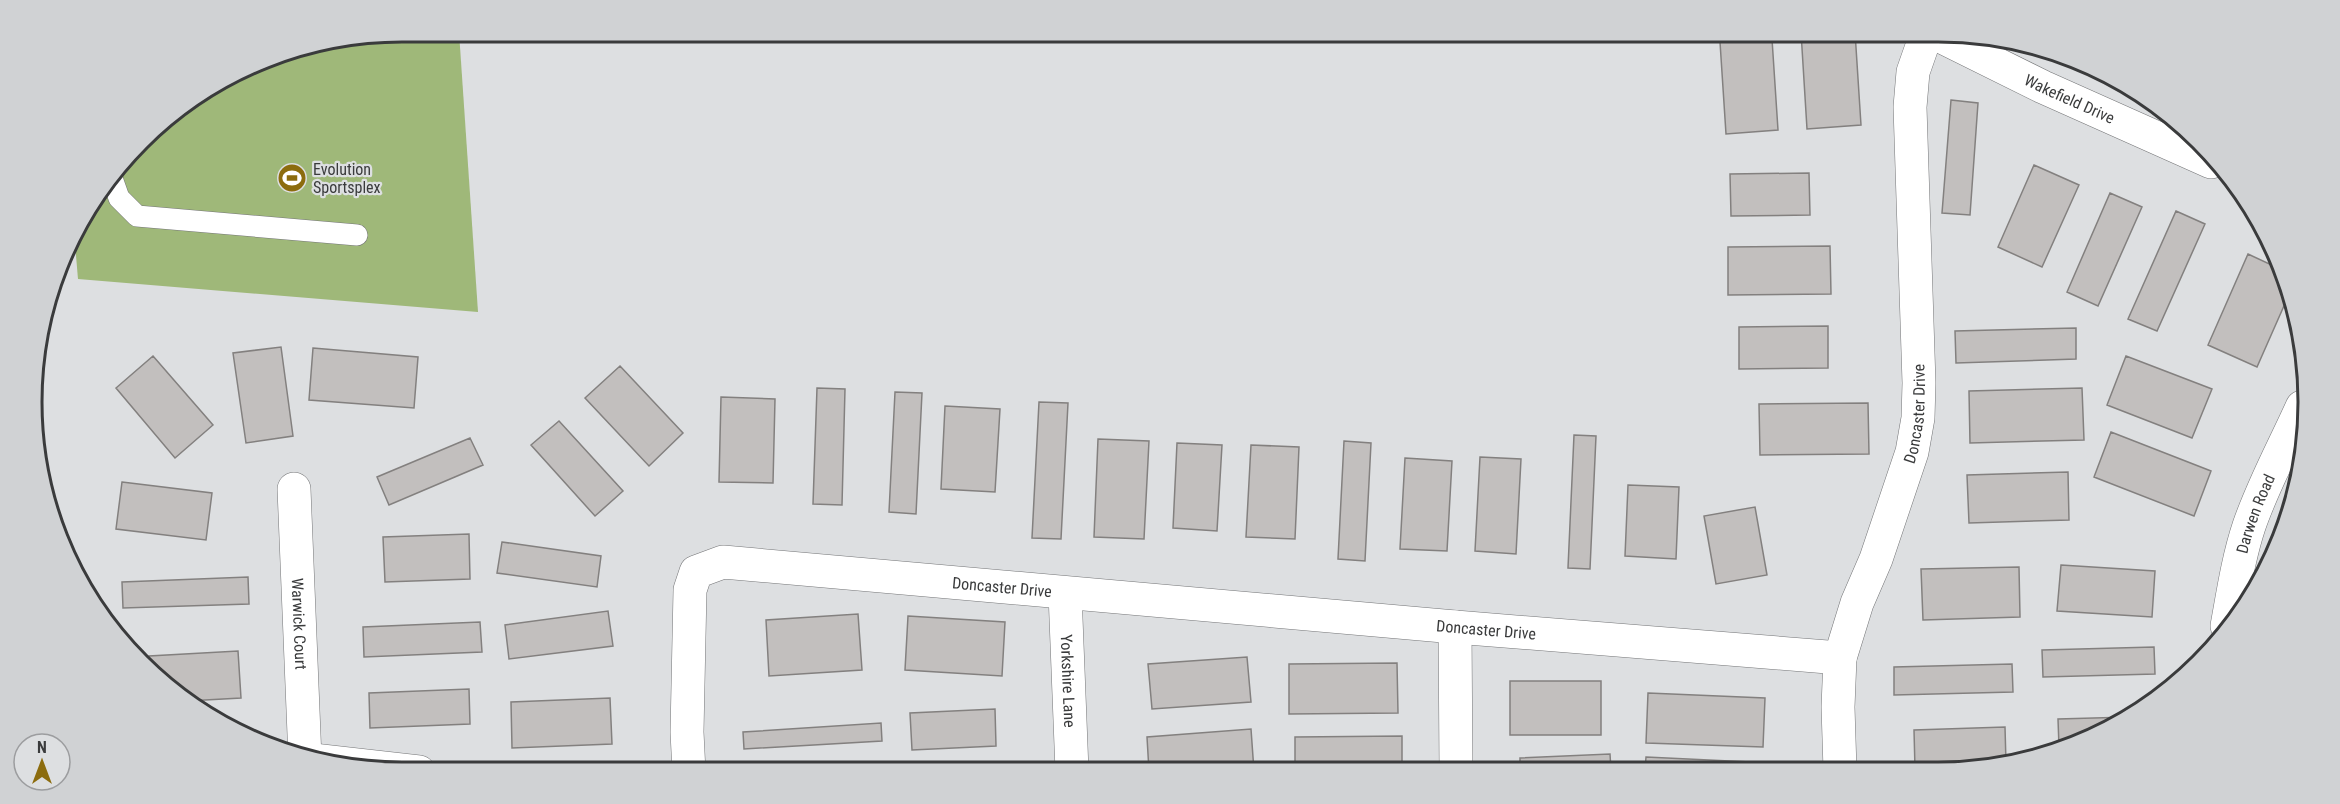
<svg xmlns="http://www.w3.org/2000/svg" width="2340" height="804" font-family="'Roboto Condensed',sans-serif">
<rect width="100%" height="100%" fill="#dddfe1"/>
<!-- green -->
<path fill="#9fb879" d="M 402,32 L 459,32 L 478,312 L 78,279 L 74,232 L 157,124 L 261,60 Z"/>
<!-- building -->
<path fill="#c2bfbe" stroke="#83807f" stroke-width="1.5" d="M 1801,32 L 1855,32 L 1861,125 L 1807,129 Z
M 1772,39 L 1778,130 L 1726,134 L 1720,42 Z
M 1951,100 L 1978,103 L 1970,215 L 1942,213 Z
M 2034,165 L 2079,185 L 2042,267 L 1998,247 Z
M 1809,173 L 1810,215 L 1731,216 L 1730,174 Z
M 2110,193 L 2142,207 L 2098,306 L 2067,292 Z
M 2176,211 L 2205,224 L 2157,331 L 2128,319 Z
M 1830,246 L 1831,294 L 1728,295 L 1728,247 Z
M 2248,254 L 2276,267 L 2287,299 L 2257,367 L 2208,345 Z
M 1828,326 L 1828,368 L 1739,369 L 1739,327 Z
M 2076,328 L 2076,359 L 1956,363 L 1955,331 Z
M 281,347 L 293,436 L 246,443 L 233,353 Z
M 313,348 L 418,357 L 414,408 L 309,400 Z
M 153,356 L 213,425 L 175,458 L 116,388 Z
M 2126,356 L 2212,389 L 2192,438 L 2107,405 Z
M 620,366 L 683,433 L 649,466 L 585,398 Z
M 817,388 L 845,389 L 842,505 L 813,504 Z
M 2082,388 L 2084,440 L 1970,443 L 1969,391 Z
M 895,392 L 922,393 L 916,514 L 889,512 Z
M 721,397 L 775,399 L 773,483 L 719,482 Z
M 1039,402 L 1068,403 L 1061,539 L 1032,538 Z
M 1868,403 L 1869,454 L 1760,455 L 1759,404 Z
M 945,406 L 1000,409 L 995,492 L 941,489 Z
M 559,421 L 623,491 L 595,516 L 531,445 Z
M 2111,432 L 2211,471 L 2194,516 L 2094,477 Z
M 1574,435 L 1596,436 L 1590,569 L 1568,568 Z
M 470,438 L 483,465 L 389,505 L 377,477 Z
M 1098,439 L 1149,441 L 1144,539 L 1094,537 Z
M 1344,441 L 1371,443 L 1365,561 L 1338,559 Z
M 1177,443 L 1222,445 L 1217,531 L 1173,528 Z
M 1251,445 L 1299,447 L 1295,539 L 1246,537 Z
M 1480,457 L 1521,459 L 1516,554 L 1475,551 Z
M 1405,458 L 1452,461 L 1447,551 L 1400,549 Z
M 2068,472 L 2069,520 L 1969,523 L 1967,475 Z
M 122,482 L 212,493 L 206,540 L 116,529 Z
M 1628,485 L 1679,487 L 1676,559 L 1625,556 Z
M 1755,507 L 1767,575 L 1716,584 L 1704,516 Z
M 469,534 L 470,579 L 385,582 L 383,537 Z
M 502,542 L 601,556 L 597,587 L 497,573 Z
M 2061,565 L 2155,571 L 2152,617 L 2057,611 Z
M 2019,567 L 2020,617 L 1923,620 L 1921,569 Z
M 248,577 L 249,604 L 123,608 L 122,582 Z
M 608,611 L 613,646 L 509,659 L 505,625 Z
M 858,614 L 862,670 L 769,676 L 766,620 Z
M 908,616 L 1005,622 L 1002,676 L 905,670 Z
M 480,622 L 482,652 L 364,657 L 363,627 Z
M 2154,647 L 2155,674 L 2043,677 L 2042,650 Z
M 238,651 L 241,698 L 187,701 L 149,663 L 149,656 Z
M 1247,657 L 1251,702 L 1152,709 L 1148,664 Z
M 1397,663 L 1398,713 L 1289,714 L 1289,664 Z
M 2012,664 L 2013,692 L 1894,695 L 1894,667 Z
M 1510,681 L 1601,681 L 1601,735 L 1510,735 Z
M 469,689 L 470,724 L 370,728 L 369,693 Z
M 1648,693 L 1765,698 L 1763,747 L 1646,743 Z
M 610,698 L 612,744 L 512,748 L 511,702 Z
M 995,709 L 996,746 L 912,750 L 910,713 Z
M 2128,717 L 2102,734 L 2059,747 L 2058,719 Z
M 881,723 L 882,741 L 744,749 L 743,732 Z
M 2005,727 L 2006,763 L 1987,769 L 1915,769 L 1914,730 Z
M 1251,729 L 1254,771 L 1149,771 L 1147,737 Z
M 1402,736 L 1402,770 L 1295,771 L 1295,737 Z
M 1610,754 L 1611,770 L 1520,770 L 1520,758 Z
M 1646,757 L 1771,763 L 1770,770 L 1645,770 Z"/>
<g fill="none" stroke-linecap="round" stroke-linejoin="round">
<!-- lane casing -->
<g stroke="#747577" stroke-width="22">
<path id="lane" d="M 113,181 L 119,198 L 137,216 L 357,235"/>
</g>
<!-- street casing -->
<g stroke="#747577" stroke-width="34">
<g id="street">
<path id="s1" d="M 1932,32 L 2043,87 L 2211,162"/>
<path id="s2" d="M 294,489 L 305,759"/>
<path id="s3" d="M 1065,593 L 1072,771"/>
<path id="s4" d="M 2227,626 C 2233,593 2238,559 2249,526 C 2263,485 2284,447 2302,407"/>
<path d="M 1455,627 L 1456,770"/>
<path d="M 304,759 L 419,772"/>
<path d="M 1840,770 L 1838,707 L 1840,658"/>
<path id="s5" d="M 689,772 L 687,732 L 690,590 L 696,572 L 723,562 L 1455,627 L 1840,658 L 1857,603 L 1876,559 L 1912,452 L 1918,418 L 1919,383 L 1910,107 L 1913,72 L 1927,32"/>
</g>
</g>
<!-- lane -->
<use href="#lane" stroke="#fff" stroke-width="21"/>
<!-- street -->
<use href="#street" stroke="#fff" stroke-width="33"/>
</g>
<!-- icons -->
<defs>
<g id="stadium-disc" transform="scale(1.5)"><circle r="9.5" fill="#8c6c0e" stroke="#dddfe1"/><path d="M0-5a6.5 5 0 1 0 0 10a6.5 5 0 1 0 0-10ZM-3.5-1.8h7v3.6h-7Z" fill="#fff"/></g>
</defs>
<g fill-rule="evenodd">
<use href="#stadium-disc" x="292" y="178"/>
</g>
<g text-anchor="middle" stroke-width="4.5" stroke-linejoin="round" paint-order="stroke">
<!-- street labels -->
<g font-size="16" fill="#3a3b3c" stroke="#dddfe1">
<text dy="6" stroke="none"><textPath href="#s1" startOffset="153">Wakefield Drive</textPath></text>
<text dy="6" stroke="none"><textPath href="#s5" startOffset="1608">Doncaster Drive</textPath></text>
<text dy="6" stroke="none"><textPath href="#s4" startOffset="116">Darwen Road</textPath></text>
<text dy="6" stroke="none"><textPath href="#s5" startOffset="510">Doncaster Drive</textPath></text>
<text dy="6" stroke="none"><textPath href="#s2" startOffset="135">Warwick Court</textPath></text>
<text dy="6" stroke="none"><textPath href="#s5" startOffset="996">Doncaster Drive</textPath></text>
<text dy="6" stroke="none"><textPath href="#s3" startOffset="88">Yorkshire Lane</textPath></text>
</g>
<!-- poi labels -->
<g font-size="16" fill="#3a3b3c" stroke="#dddfe1" text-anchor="start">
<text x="313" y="175">Evolution<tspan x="313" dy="18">Sportsplex</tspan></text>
</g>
</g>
<!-- crop -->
<path d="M0 0H2340V804H0ZM402 42H1938A360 360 0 0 1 2298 402V402A360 360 0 0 1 1938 762H402A360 360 0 0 1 42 402V402A360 360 0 0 1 402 42Z" fill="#d0d2d4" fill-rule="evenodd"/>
<path fill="none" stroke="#3a3b3c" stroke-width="3" d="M402 42H1938A360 360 0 0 1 2298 402V402A360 360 0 0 1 1938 762H402A360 360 0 0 1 42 402V402A360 360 0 0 1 402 42Z"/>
<!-- north arrow -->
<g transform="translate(42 762)"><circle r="28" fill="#dddfe1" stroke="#9c9d9f" stroke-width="1.5"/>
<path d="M0-4.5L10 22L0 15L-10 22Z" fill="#8c6c0e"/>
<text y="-9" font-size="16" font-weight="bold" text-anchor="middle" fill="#3a3b3c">N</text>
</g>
</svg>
